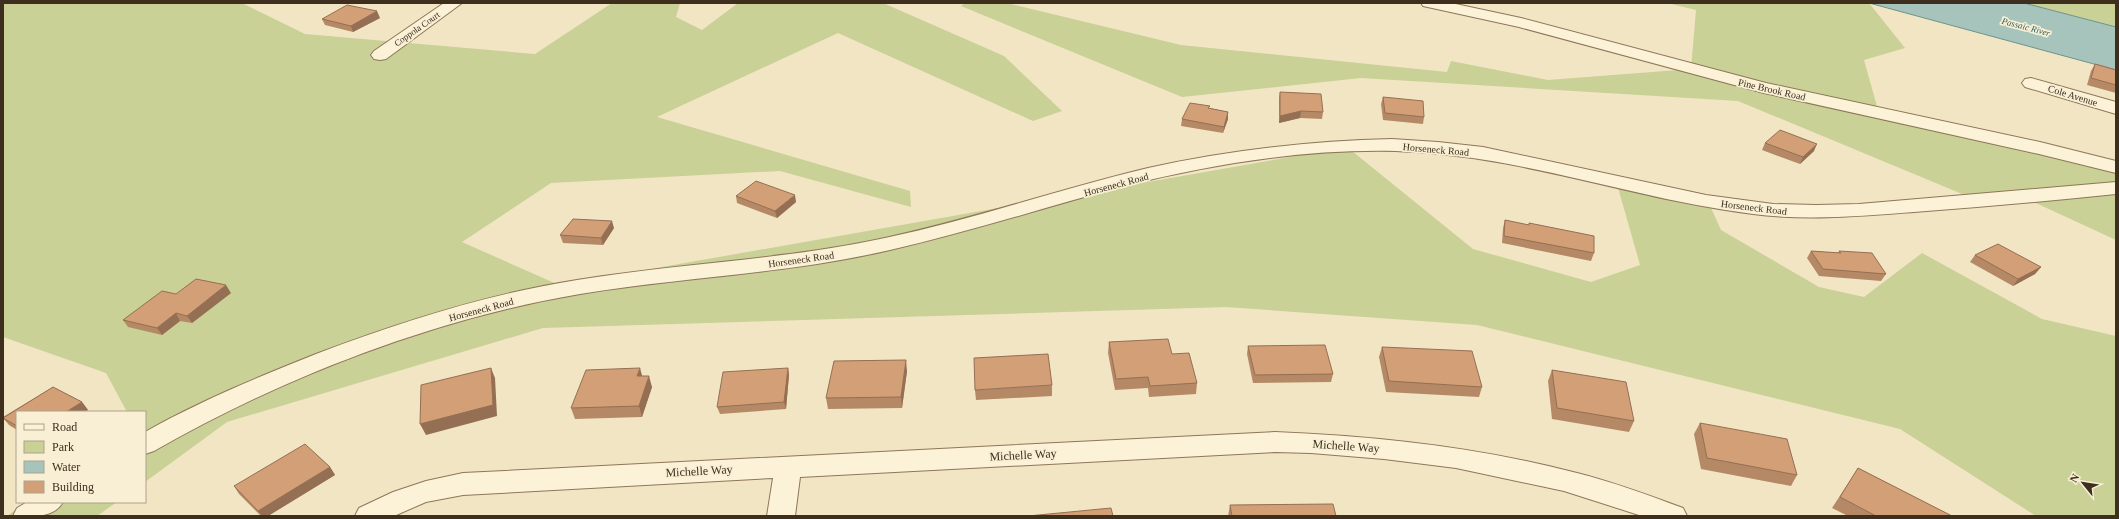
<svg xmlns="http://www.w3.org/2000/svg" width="2119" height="519" font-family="Georgia,serif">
<rect width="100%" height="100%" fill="#f2e5c4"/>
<!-- green -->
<path fill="#c9d197" d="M 3,3 L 242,3 L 305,34 L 535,54 L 612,3 L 680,3 L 676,17 L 702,30 L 738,3 L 883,3 L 1004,56 L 1062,111 L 1033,121 L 838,33 L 657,117 L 910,191 L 911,207 L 780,171 L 551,183 L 462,242 L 559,285 L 1347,147 L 1473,249 L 1591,282 L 1640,265 L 1615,177 L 1707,199 L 1721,230 L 1819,287 L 1864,297 L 1922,253 L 2042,319 L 2116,336 L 2116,516 L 2036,516 L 1900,429 L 1477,325 L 1226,307 L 543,328 L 227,422 L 145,482 L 145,412 L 127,412 L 106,373 L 3,337 Z
M 965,3 L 1007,3 L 1181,45 L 1447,72 L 1451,61 L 1548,80 L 1691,69 L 1696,10 L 1667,3 L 1869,3 L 1905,48 L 1864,60 L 1878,110 L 2116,173 L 2116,240 L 2016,194 L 1979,201 L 1738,101 L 1361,78 L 1182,97 L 961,6 Z
M 2024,3 L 2116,3 L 2116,27 Z
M 26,502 L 117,502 L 97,516 L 7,516 Z"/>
<!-- water -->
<path fill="#a6c4bc" stroke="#6c948b" d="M 1869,3 L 2024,3 L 2116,27 L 2116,70 Z"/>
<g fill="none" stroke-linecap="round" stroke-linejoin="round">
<!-- minor casing -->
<g stroke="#8e7659" stroke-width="2">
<path id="minor" d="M 444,3 L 462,3 L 386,59 L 380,60 L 374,59 L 371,55 L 374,51 Z
M 1421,3 L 1451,3 L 1521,18 L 1766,83 L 2040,142 L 2116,161 L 2116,173 L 2039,154 L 1764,93 L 1519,27 L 1423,6 Z
M 2031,78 L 2116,102 L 2116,114 L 2025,87 L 2022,83 L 2025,79 Z
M 1392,139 L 1438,142 L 1483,147 L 1706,195 L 1773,204 L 1816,205 L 1859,204 L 2116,182 L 2116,194 C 2049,201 1982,207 1914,212 C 1861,216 1807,221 1753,214 C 1632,199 1517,154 1395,151 C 1304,149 1212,164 1124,186 C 1046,207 969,232 890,250 C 788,274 683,277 580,294 C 436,318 281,378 154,451 L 145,454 L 145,432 C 200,401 258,377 316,354 C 400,322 488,294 577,280 C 679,263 784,260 885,238 C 974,219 1060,189 1148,168 C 1228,150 1310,141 1392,139 Z
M 1275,432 C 1377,436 1478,447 1577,473 C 1613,482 1648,495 1683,508 L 1687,516 L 1642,516 L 1564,491 L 1456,468 L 1384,459 L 1311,453 L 1275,452 L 800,477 L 795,516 L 767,516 L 773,478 L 463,495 L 426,502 L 394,516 L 355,516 L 359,508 L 393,492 L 426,481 L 463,473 Z
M 27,502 L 63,502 C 53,519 32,516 13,516 L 17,508 Z"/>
</g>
<!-- minor -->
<use href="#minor" fill="#fbf2d8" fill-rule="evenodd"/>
</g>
<!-- wall -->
<path fill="#b58966" d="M 380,18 L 353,32 L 325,25 L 322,19 Z
M 2095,64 L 2116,70 L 2116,93 L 2087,85 L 2091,71 Z
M 1280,92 L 1323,112 L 1322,119 L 1300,118 L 1279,123 L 1279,98 Z
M 1383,97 L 1424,117 L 1423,124 L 1383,120 L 1381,104 Z
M 1209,108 L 1228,112 L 1228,119 L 1223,133 L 1181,126 L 1182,119 Z
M 1765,143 L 1814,151 L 1800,164 L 1762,150 Z
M 736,196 L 796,202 L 777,218 L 737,203 Z
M 1505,220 L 1529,225 L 1529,223 L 1594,253 L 1591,261 L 1502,243 L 1503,228 Z
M 614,228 L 603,245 L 563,243 L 560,235 Z
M 1811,251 L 1838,253 L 1839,251 L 1886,274 L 1881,281 L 1819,276 L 1807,258 Z
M 1975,255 L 2041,267 L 2035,274 L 2013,286 L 1970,262 Z
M 231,293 L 192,323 L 180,321 L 162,335 L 128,327 L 123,320 L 176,294 Z
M 1109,342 L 1172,354 L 1197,383 L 1196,394 L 1149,397 L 1148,388 L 1115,390 L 1108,353 Z
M 1248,346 L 1333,374 L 1331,382 L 1253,383 L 1247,354 Z
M 1382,347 L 1482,387 L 1479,397 L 1386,392 L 1379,357 Z
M 788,368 L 789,375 L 786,409 L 720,414 L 717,407 Z
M 1552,370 L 1634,421 L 1629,432 L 1552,419 L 1548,381 Z
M 907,371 L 902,408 L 828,409 L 826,398 Z
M 642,376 L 652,387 L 642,417 L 575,419 L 571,408 Z
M 1052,385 L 1052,396 L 976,400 L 975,390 Z
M 53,387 L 82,402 L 88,410 L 84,412 L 17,412 L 17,430 L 9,425 L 3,418 L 3,417 Z
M 1700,423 L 1797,475 L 1791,486 L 1701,469 L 1694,434 Z
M 330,467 L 335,475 L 268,516 L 261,516 L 239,494 L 234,486 Z
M 1858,468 L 1952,516 L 1848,516 L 1832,508 Z
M 1230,505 L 1336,516 L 1228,516 Z"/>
<!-- shaded-wall -->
<path fill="#946f53" d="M 377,11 L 380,18 L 353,32 L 351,26 Z
M 1301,111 L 1300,118 L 1279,123 L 1280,116 Z
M 1228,112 L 1228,119 L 1223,133 L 1224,127 Z
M 1817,144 L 1814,151 L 1800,164 L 1803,157 Z
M 795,195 L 796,202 L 777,218 L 775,211 Z
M 612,221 L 614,228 L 603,245 L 601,238 Z
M 2041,267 L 2035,274 L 2013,286 L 2018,279 Z
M 226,285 L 231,293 L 192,323 L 187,316 Z
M 176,313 L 180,321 L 162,335 L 157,328 Z
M 906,360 L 907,371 L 902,408 L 901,397 Z
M 491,368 L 495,378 L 497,416 L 426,435 L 420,424 Z
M 640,368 L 643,379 L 637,376 Z
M 788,368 L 789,375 L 786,409 L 784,402 Z
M 649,376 L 652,387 L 642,417 L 639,406 Z
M 82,402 L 88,410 L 84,412 L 66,412 Z
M 330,467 L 335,475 L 268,516 L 262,516 L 258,511 Z"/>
<!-- building -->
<path fill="#d39f77" stroke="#946f53" d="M 347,5 L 377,11 L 351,26 L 322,19 Z
M 2095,64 L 2116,70 L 2116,85 L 2091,78 Z
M 1280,92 L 1321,94 L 1323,112 L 1301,111 L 1280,116 Z
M 1383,97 L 1423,101 L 1424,117 L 1385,113 Z
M 1190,103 L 1210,106 L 1208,108 L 1228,112 L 1224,127 L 1182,119 Z
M 1780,130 L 1817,144 L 1803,157 L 1765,143 Z
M 756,181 L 795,195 L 775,211 L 736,196 Z
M 573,219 L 612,221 L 601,238 L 560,235 Z
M 1505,220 L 1529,225 L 1529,223 L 1594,236 L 1594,253 L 1504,236 Z
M 1998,244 L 2041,267 L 2018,279 L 1975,255 Z
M 1811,251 L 1841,253 L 1839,251 L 1872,253 L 1886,274 L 1823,269 Z
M 196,279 L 226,285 L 187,316 L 176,313 L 157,328 L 123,320 L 162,291 L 176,294 Z
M 1168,339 L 1172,354 L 1189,353 L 1197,383 L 1150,386 L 1148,377 L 1116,379 L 1109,342 Z
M 1325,345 L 1333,374 L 1255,375 L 1248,346 Z
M 1382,347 L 1472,351 L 1482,387 L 1389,381 Z
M 1048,354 L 1052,385 L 975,390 L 974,358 Z
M 906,360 L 901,397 L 826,398 L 834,361 Z
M 491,368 L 493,405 L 420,424 L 421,385 Z
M 640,368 L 637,376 L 649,376 L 639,406 L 571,408 L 586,370 Z
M 788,368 L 784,402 L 717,407 L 723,372 Z
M 1552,370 L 1626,382 L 1634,421 L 1557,408 Z
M 53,387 L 82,402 L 66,412 L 17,412 L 17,426 L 3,418 Z
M 1700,423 L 1787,439 L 1797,475 L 1707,458 Z
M 305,444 L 330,467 L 258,511 L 234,486 Z
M 1858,468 L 1952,516 L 1876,516 L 1840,497 Z
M 1333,504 L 1336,516 L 1232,516 L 1230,505 Z
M 1111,508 L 1113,516 L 1028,516 Z"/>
<g text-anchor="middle" stroke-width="3.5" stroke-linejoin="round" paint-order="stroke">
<!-- far-water labels -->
<g font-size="9" font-style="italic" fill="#2c5e5c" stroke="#f8efd4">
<text transform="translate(2026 27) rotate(15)" y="3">Passaic River</text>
</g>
<!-- far-street labels -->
<g font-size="9" fill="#3d2e1e" stroke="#f8efd4">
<text transform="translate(417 29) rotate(-35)" y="3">Coppola Court</text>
</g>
<!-- street labels -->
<g font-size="10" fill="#3d2e1e" stroke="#f8efd4">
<text transform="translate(1772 89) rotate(13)" y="4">Pine Brook Road</text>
<text transform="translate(2073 95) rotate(17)" y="4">Cole Avenue</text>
<text transform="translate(1436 149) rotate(5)" y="4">Horseneck Road</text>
<text transform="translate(1116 184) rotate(-15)" y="4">Horseneck Road</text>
<text transform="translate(1754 207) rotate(7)" y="4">Horseneck Road</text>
<text transform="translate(801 259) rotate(-8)" y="4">Horseneck Road</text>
<text transform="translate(481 309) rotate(-15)" y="4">Horseneck Road</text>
</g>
<!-- near-street labels -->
<g font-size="12" fill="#3d2e1e" stroke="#f8efd4">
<text transform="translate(1346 446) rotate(4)" y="4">Michelle Way</text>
<text transform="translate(1023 455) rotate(-3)" y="4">Michelle Way</text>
<text transform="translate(699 471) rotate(-3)" y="4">Michelle Way</text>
</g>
</g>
<!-- border -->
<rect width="2119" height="519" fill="none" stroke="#3d2e1e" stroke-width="8"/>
<!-- legend -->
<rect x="16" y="411" width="130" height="92" fill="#f8efd4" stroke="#ada28b"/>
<rect x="24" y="424" width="20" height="6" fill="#fbf2d8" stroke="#ada28b"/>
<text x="52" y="431" font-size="12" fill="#3d2e1e">Road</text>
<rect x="24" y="441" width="20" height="12" fill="#c9d197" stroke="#ada28b"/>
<text x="52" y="451" font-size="12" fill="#3d2e1e">Park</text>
<rect x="24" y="461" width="20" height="12" fill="#a6c4bc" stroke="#ada28b"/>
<text x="52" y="471" font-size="12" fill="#3d2e1e">Water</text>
<rect x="24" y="481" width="20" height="12" fill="#d39f77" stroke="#ada28b"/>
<text x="52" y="491" font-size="12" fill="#3d2e1e">Building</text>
<!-- north arrow -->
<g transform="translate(2083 483) rotate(300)" stroke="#f8efd4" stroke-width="3" paint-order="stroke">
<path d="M0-3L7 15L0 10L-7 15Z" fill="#3d2e1e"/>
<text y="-6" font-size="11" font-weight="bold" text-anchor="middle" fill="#3d2e1e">N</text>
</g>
</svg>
